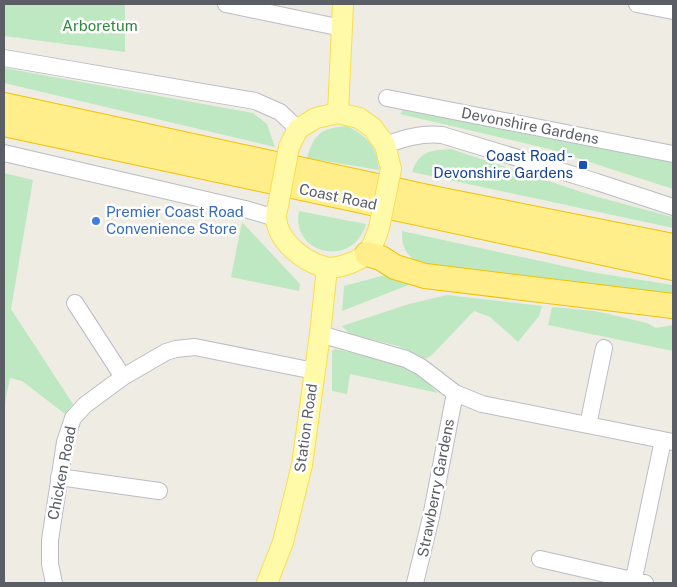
<svg xmlns="http://www.w3.org/2000/svg" width="677" height="587" font-family="'Public Sans',sans-serif">
<rect width="100%" height="100%" fill="#efede3"/>
<!-- green -->
<path fill="#bee8c2" d="M 4,4 L 125,4 L 125,52 L 4,36 Z
M 4,68 L 253,113 L 267,124 L 275,147 L 4,83 Z
M 406,106 L 673,160 L 673,189 L 549,149 L 400,114 Z
M 347,126 C 368,137 377,146 379,170 L 307,158 C 314,134 321,128 347,126 Z
M 451,149 L 594,196 L 673,217 L 673,228 L 412,172 C 419,151 431,150 451,149 Z
M 4,173 L 33,180 L 11,309 L 73,404 L 65,414 L 22,381 L 10,378 L 4,408 Z
M 299,211 L 366,224 C 365,228 363,232 361,235 C 343,266 291,251 299,211 Z
M 242,222 L 300,284 L 299,291 L 231,277 Z
M 402,231 L 591,272 L 673,285 L 673,296 L 417,263 C 405,252 402,248 402,231 Z
M 389,274 L 411,284 L 342,311 L 344,286 Z
M 447,295 L 542,306 L 539,316 L 518,342 L 490,317 L 474,311 L 432,355 L 426,359 L 398,346 L 350,334 L 342,326 L 409,304 Z
M 552,307 L 595,311 L 647,323 L 656,328 L 673,325 L 673,351 L 548,325 Z
M 335,349 L 397,362 L 416,372 L 438,393 L 350,374 L 347,394 L 332,391 L 332,351 Z"/>
<g fill="none" stroke-linecap="round" stroke-linejoin="round">
<!-- minor casing -->
<g stroke="#bbbcc3" stroke-width="18">
<path id="minor" d="M 226,4 L 342,28
M 637,4 L 673,11
M 4,58 L 255,101 L 280,112 L 298,129
M 387,98 L 673,154
M 385,145 C 405,138 421,133 442,135 L 597,182 L 673,207
M 4,153 L 245,209 L 276,218
M 75,303 L 123,377
M 320,334 L 406,359 L 421,367 L 455,393 L 482,404 L 673,442
M 588,425 L 604,348
M 59,477 L 159,491
M 540,559 L 645,583
M 54,583 L 50,564 L 50,540 L 65,442 L 73,418 L 85,405 L 123,377 L 166,352 L 176,349 L 195,347 L 314,371
M 415,583 L 431,517 L 455,393
M 633,583 L 663,440"/>
</g>
<!-- major casing -->
<g stroke="#f9dd51" stroke-width="22">
<path id="major" d="M 338,113 L 343,4
M 289,147 L 298,129 L 316,118 L 338,113 L 359,118 L 373,128 L 385,145 L 391,169
M 278,206 C 277,209 276,214 276,217 C 277,241 304,262 325,267 C 335,270 357,262 365,255 C 372,250 376,236 379,228
M 267,583 L 283,542 L 302,465 L 320,334 L 327,268"/>
</g>
<!-- highway casing -->
<g stroke="#f2c100" stroke-width="26">
<path id="highway" d="M 4,105 L 432,198 L 673,246
M 4,124 L 673,268
M 367,254 L 381,258 L 395,267 L 425,276 L 673,306"/>
</g>
<!-- minor -->
<use href="#minor" stroke="#fff" stroke-width="16"/>
<!-- major -->
<use href="#major" stroke="#fffaa8" stroke-width="20"/>
<!-- highway -->
<use href="#highway" stroke="#ffee8a" stroke-width="24"/>
<!-- major-bridge casing -->
<g stroke="#f9dd51" stroke-width="22" stroke-linecap="butt">
<path id="major-bridge" d="M 278,206 L 289,147
M 379,228 L 391,169"/>
</g>
<!-- major-bridge -->
<use href="#major-bridge" stroke="#fffaa8" stroke-width="20"/>
</g>
<!-- markers -->
<rect fill="#1a4fb4" stroke="#fff" stroke-width="2" x="578" y="160" width="10" height="10" rx="2.5"/>
<circle fill="#3f7fe0" stroke="#fff" stroke-width="2" cx="96" cy="221" r="5"/>
<g text-anchor="middle" stroke-width="5" stroke-linejoin="round" paint-order="stroke">
<!-- park labels -->
<g font-size="15" fill="#30873e" stroke="#fff">
<text x="100" y="31">Arboretum</text>
</g>
<!-- street labels -->
<g font-size="15" fill="#5b5e65" stroke="#fff">
<text transform="translate(530 126) rotate(11)" y="5">Devonshire Gardens</text>
<text transform="translate(338 197) rotate(12)" y="5">Coast Road</text>
<text transform="translate(306 428) rotate(-82)" y="5">Station Road</text>
<text transform="translate(62 473) rotate(-79)" y="5">Chicken Road</text>
<text transform="translate(436 488) rotate(-79)" y="5">Strawberry Gardens</text>
</g>
<!-- transit labels -->
<g font-size="15" fill="#164399" stroke="#fff" text-anchor="end">
<text x="573" y="161">Coast Road -<tspan x="573" dy="17">Devonshire Gardens</tspan></text>
</g>
<!-- shop labels -->
<g font-size="15" fill="#366cbe" stroke="#fff" text-anchor="start">
<text x="106" y="217">Premier Coast Road<tspan x="106" dy="17">Convenience Store</tspan></text>
</g>
</g>
<!-- border -->
<rect width="677" height="587" fill="none" stroke="#5b5e65" stroke-width="10"/>
</svg>
